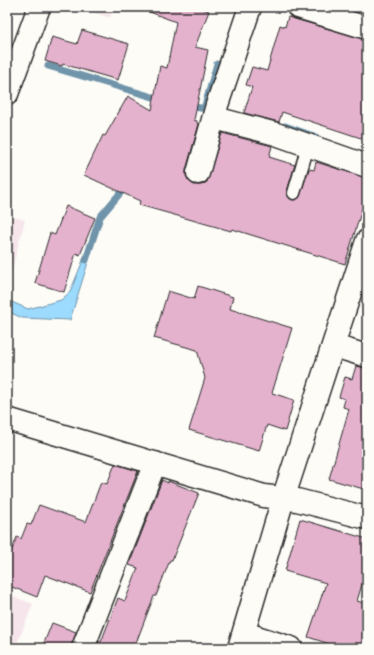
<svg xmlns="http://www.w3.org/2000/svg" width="374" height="655" font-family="'Comic Neue',sans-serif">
<rect width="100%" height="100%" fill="#fdfcf7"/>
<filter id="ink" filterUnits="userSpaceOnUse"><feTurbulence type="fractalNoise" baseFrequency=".025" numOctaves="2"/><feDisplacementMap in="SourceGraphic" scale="8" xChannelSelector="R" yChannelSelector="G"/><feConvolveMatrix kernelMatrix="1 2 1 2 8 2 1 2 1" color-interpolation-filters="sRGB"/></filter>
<g filter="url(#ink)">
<!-- built -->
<path fill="#f6e6eb" d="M 79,7 L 114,7 L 110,18 Z
M 7,215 L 25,220 L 7,288 Z
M 7,594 L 33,604 L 17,644 L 7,641 Z"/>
<!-- water -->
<path fill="#9cdafe" stroke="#6f94aa" d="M 89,252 L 90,256 L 70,320 L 22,318 L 7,311 L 7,300 L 28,309 L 61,300 L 70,292 L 84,258 Z"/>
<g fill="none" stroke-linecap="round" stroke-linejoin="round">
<!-- stream -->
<path stroke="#6f94aa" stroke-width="7" d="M 48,66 L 163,100
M 187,106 L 214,110
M 204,109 L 217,64
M 285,126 L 316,137
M 86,260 L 100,217 L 122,191 L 126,184"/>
</g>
<!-- building -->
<path fill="#e5b2ce" stroke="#2b2b2b" d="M 143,7 L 198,7 L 209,11 L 195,47 L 208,50 L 194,120 L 197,121 L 197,123 L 199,124 L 186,170 L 186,176 L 189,181 L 194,185 L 201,185 L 207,182 L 222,133 L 272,146 L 269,157 L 295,165 L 287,191 L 287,195 L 292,200 L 299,198 L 309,169 L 314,170 L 316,162 L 367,178 L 367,193 L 345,264 L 232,229 L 231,231 L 139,205 L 140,201 L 84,175 L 103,135 L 105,136 L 128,96 L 152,110 L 160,66 L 167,68 L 176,22 L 142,9 Z
M 288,17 L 367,40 L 367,140 L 282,112 L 279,122 L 244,113 L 252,87 L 246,85 L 252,67 L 267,71 L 280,25 L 285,27 Z
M 82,30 L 129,44 L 118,80 L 63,64 L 62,66 L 45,61 L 52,37 L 77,44 Z
M 66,206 L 95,218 L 80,255 L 76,253 L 64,292 L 35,283 L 50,233 L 55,235 Z
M 198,286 L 233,297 L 230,309 L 292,328 L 272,393 L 294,400 L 285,431 L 267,425 L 259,451 L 189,430 L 205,378 L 197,350 L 154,338 L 168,291 L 194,299 Z
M 356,366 L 367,368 L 367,490 L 329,479 L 349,409 L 343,407 L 345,399 L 339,397 L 345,377 L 352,379 Z
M 115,464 L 138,471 L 90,592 L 45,575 L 37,597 L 7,585 L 7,562 L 17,537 L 21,539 L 27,524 L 31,525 L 39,505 L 86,522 L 101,482 L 107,484 Z
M 162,480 L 168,483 L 168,481 L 199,493 L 172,560 L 170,560 L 156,596 L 154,596 L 134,648 L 96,648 L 99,641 L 101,642 L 118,598 L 125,601 L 138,568 L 129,565 Z
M 300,519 L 367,539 L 367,568 L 357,601 L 367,604 L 367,648 L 342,648 L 308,637 L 326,583 L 285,571 Z
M 52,623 L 76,632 L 71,648 L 42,648 Z"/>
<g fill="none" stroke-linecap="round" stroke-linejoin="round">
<!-- service casing -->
<g stroke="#2b2b2b" stroke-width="15">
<path id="service" d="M 294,193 L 308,146"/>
</g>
<!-- minor casing -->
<g stroke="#2b2b2b" stroke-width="25">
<path id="minor" d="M 298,7 L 367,28
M 215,118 L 276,134 L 367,166
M 198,173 L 217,105 L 250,7
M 334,346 L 367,356
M 7,419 L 264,496 L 297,500 L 367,518
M 244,633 L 291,648
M 83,648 L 155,463
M 239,648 L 283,499 L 367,241"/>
</g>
<!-- tertiary casing -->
<g stroke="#2b2b2b" stroke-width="25">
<path id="tertiary" d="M 7,94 L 39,7"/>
</g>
<!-- service -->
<use href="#service" stroke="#fdfcf7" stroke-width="12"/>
<!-- minor -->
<use href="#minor" stroke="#fdfcf7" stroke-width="22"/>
<!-- tertiary -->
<use href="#tertiary" stroke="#fdfcf7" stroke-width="22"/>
</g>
</g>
<!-- margin -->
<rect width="374" height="655" fill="none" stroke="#fdfcf7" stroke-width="24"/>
<rect x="12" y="12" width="350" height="631" fill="none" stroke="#2b2b2b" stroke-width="1.5" filter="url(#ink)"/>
</svg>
